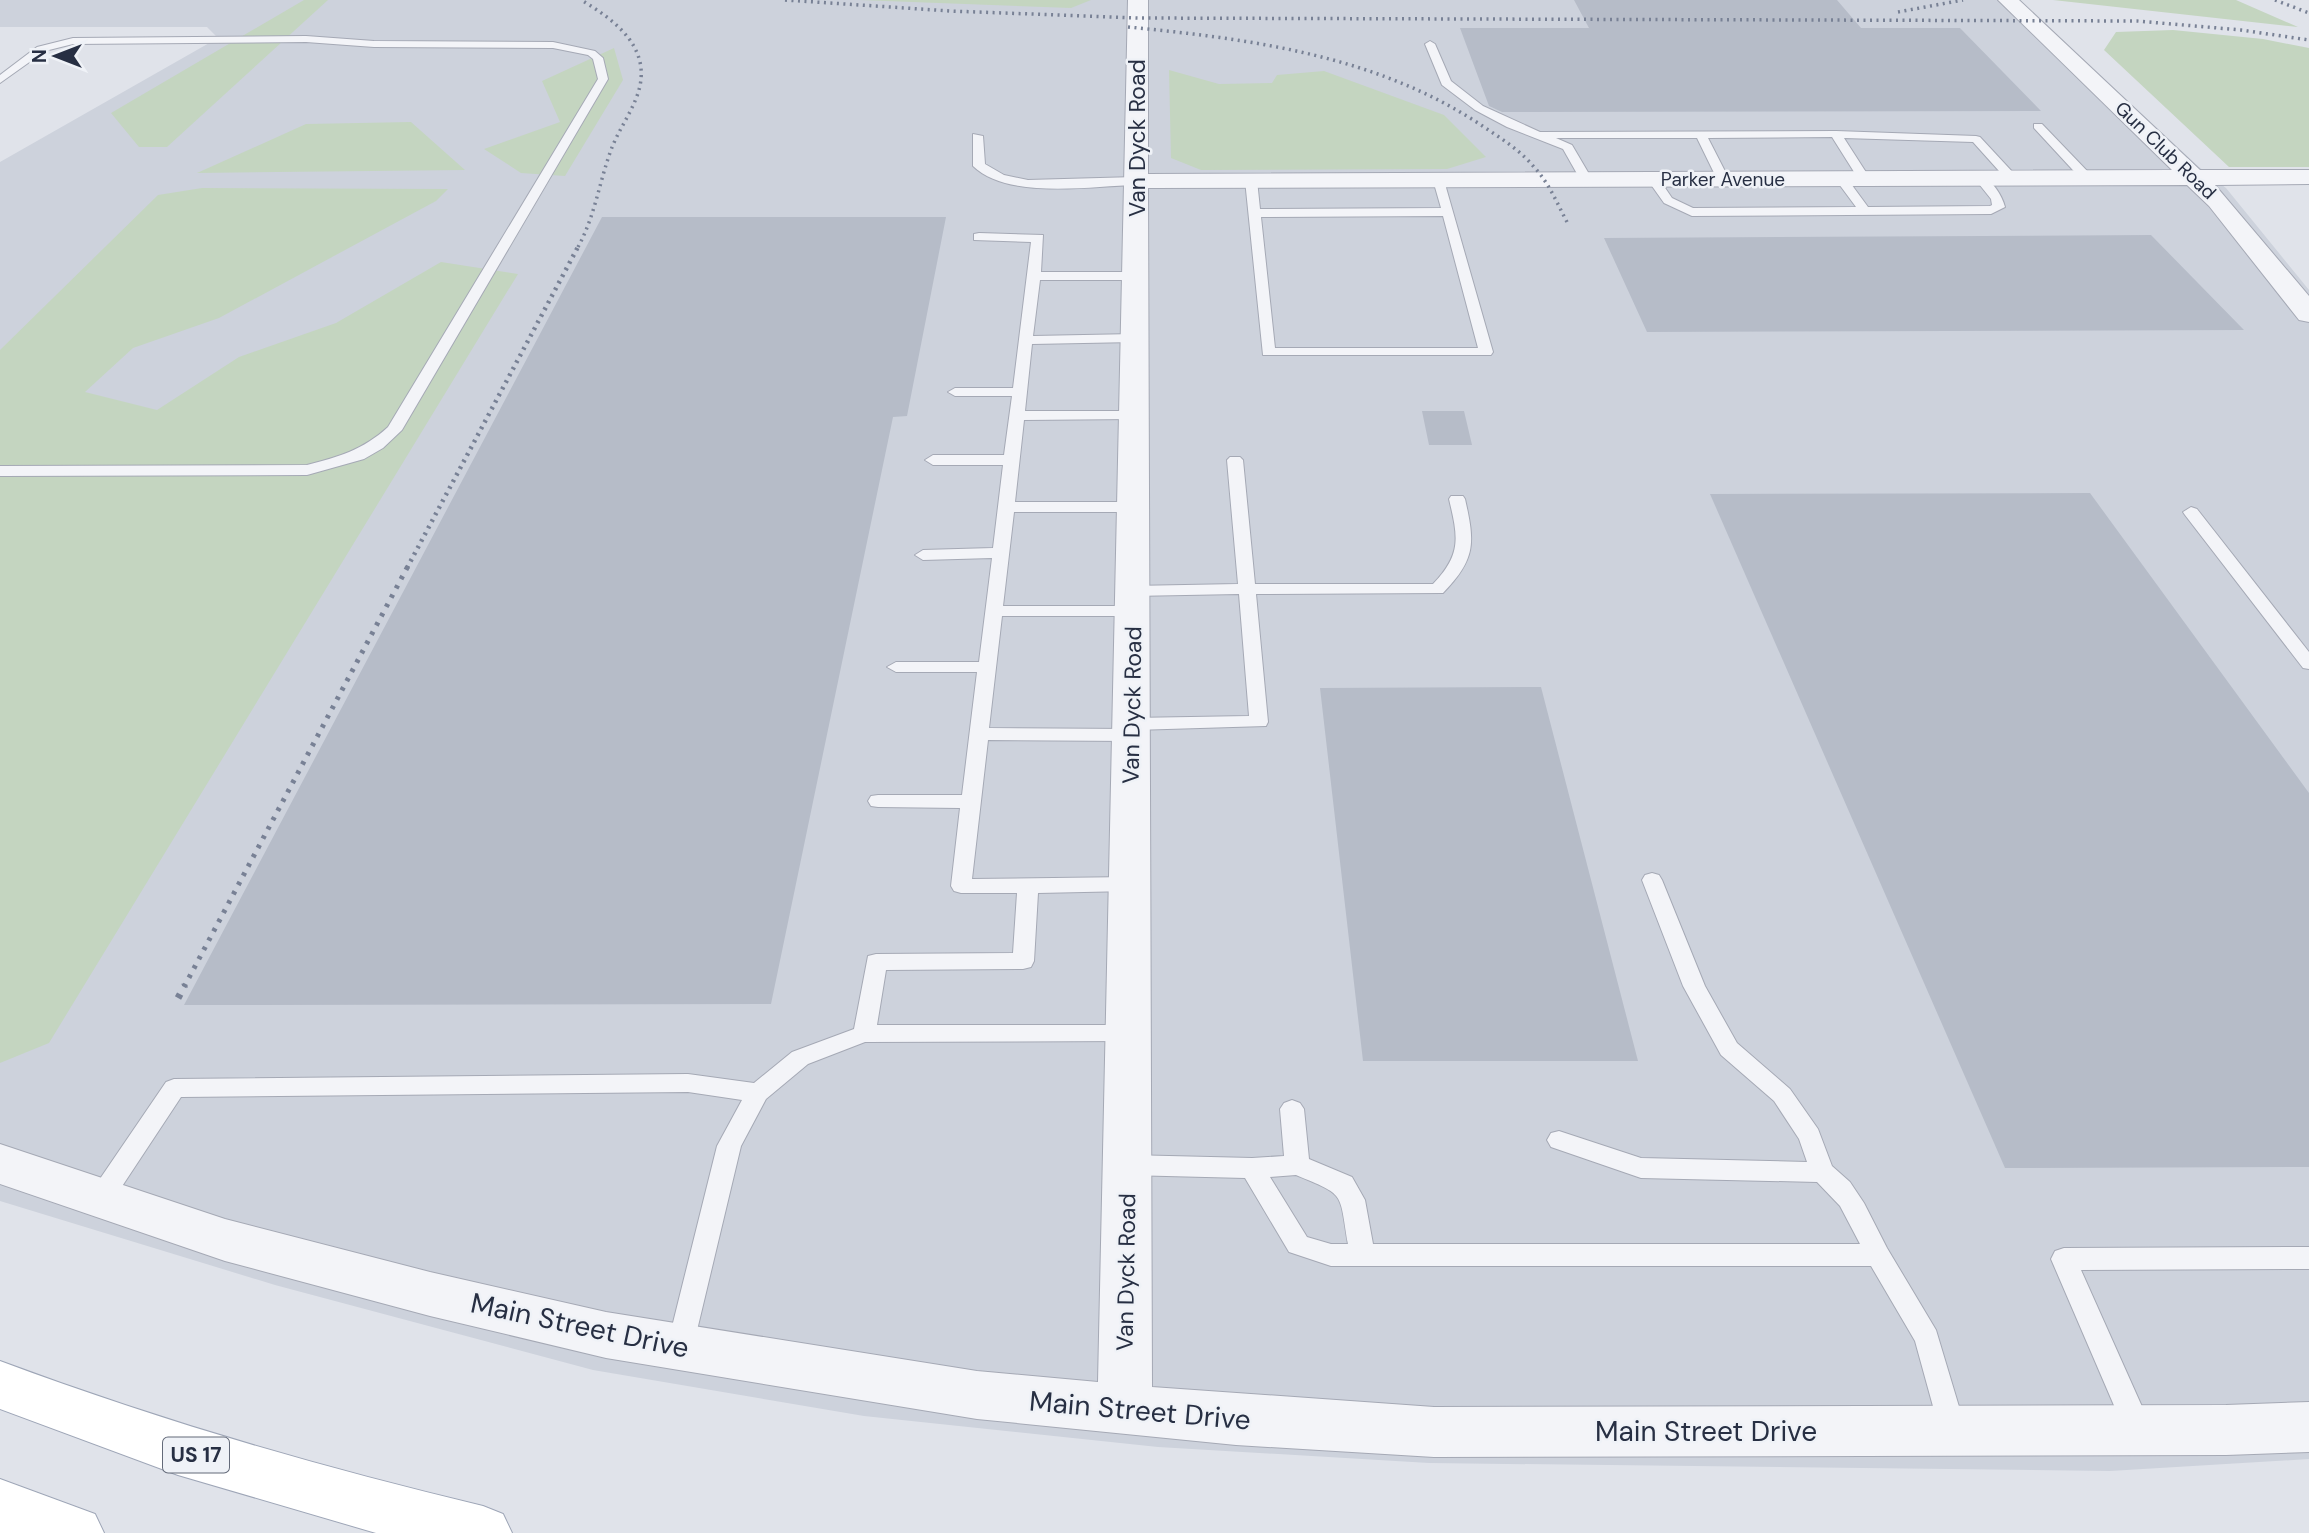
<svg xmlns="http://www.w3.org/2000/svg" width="2309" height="1533" font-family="'DM Sans',sans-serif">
<rect width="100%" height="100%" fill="#e0e3ea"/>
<!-- built -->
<path fill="#cdd2dc" d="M 0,0 L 2019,0 L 2199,167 L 2226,188 L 2309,290 L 2309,1459 L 2110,1471 L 1429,1463 L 1158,1447 L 864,1416 L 593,1370 L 275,1285 L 0,1201 L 0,162 L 218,38 L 207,27 L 0,27 Z"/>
<!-- green -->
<path fill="#c4d5c0" d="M 304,0 L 328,0 L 167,147 L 139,147 L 111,113 Z
M 859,0 L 1091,0 L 1071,8 Z
M 2053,0 L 2236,0 L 2298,27 Z
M 2173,30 L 2263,39 L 2309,48 L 2309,167 L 2229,167 L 2104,50 L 2116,32 Z
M 614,48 L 623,80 L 565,176 L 521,173 L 484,149 L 560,122 L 542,81 Z
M 1169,70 L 1219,84 L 1272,83 L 1277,75 L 1324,71 L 1444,115 L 1486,157 L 1447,169 L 1201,170 L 1171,158 Z
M 411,122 L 465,170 L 197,173 L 306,124 Z
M 202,188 L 448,189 L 436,201 L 219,318 L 133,348 L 85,392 L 157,410 L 239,357 L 336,323 L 441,262 L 518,274 L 49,1043 L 0,1063 L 0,350 L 158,195 Z"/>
<!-- building -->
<path fill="#b6bcc8" d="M 1574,0 L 1837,0 L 1861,28 L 1960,28 L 2041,111 L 1502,112 L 1489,106 L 1460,28 L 1589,28 Z
M 602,217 L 946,217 L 907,416 L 893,417 L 771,1004 L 184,1005 Z
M 2151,235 L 2244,330 L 1647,332 L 1604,238 Z
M 1422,411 L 1464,411 L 1472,445 L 1429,445 Z
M 2090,493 L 2309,793 L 2309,1167 L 2005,1168 L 1710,494 Z
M 1541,687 L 1638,1061 L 1363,1061 L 1320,688 Z"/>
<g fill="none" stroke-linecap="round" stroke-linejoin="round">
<!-- service casing -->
<g stroke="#a5a9b5" stroke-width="2">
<path id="service" d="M 306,36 L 374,41 L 553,42 L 595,51 L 603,58 L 608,79 L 402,430 L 383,448 L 364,459 L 307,475 L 0,476 L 0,466 L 307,465 C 338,457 363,450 388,427 L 598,79 L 593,59 L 588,55 L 553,48 L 374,47 L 306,42 L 73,44 L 45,51 L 0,83 L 0,75 L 37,47 L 73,38 Z
M 1430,41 L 1435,44 L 1451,81 L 1483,106 L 1540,132 L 1836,131 L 1976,136 L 1980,137 L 2018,178 L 2008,181 L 1973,142 L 1844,138 L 1871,180 L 1865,184 L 1861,183 L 1832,137 L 1708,138 L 1729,179 L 1723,183 L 1717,179 L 1697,138 L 1556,138 L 1572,145 L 1592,179 L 1586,183 L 1580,179 L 1563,149 L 1507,127 L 1475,110 L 1442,85 L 1425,44 Z
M 2034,124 L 2042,124 L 2091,175 L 2091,181 L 2083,181 L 2034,128 Z
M 973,134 L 983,136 L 985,164 L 1004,175 L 1028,180 L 1136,177 L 1142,181 L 1136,185 C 1091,186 1008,200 973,166 Z
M 1653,175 L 1657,176 L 1672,198 L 1693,208 L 1856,207 L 1836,180 L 1842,176 L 1846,177 L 1868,207 L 1990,206 L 1992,205 L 1991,199 L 1975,179 L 1981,175 C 1992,180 2002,195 2005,207 L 1991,214 L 1692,216 L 1664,203 L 1647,179 Z
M 1251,176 L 1257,180 L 1260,209 L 1441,208 L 1433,180 L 1443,177 L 1493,352 L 1491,355 L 1263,355 L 1245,180 ZM 1443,216 L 1478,348 L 1275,348 L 1261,217 Z
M 979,233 L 1043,235 L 1041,272 L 1136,272 L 1143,276 L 1136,280 L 1040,280 L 1033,336 L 1135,334 L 1142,338 L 1135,342 L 1032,344 L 1025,411 L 1134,411 L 1141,415 L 1134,419 L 1024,420 L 1015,502 L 1133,502 L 1141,507 L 1133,512 L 1014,512 L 1003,606 L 1133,606 L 1142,611 L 1133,616 L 1002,616 L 989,728 L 1129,729 L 1123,724 L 1132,718 L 1249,716 L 1239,594 L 1132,596 L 1123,591 L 1132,586 L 1238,584 L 1227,460 L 1230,457 L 1240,457 L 1243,460 L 1255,584 L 1433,584 C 1462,554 1458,537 1449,499 L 1451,496 L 1463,496 L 1465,499 C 1475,543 1476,559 1443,593 L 1256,594 L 1268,722 L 1266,726 L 1134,730 L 1140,735 L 1131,741 L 988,740 L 972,879 L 1130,877 L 1137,879 L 1140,884 L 1137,889 L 1130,891 L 1038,893 L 1034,961 L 1031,967 L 1023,969 L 886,970 L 877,1025 L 1128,1025 L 1136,1027 L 1139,1033 L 1136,1039 L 1128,1041 L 865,1042 L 808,1064 L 766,1099 L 741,1146 L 693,1347 L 689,1355 L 680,1359 L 671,1355 L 667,1347 L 717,1146 L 742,1100 L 688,1092 L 181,1097 L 109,1206 L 100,1209 L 91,1206 L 88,1199 L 91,1192 L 166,1082 L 174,1079 L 688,1074 L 754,1083 L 792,1052 L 854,1029 L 868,956 L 876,954 L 1013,953 L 1017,893 L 961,893 L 954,891 L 951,886 L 960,808 L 878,807 L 871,806 L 868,801 L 871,796 L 878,795 L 962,795 L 977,672 L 896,672 L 887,667 L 896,662 L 979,662 L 992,558 L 923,560 L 915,555 L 923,550 L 993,548 L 1003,465 L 933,465 L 925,460 L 933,455 L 1004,455 L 1012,396 L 955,396 L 948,392 L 955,388 L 1013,388 L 1031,242 L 974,240 L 974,234 Z
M 2191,507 L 2197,509 L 2309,652 L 2309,669 L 2303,668 L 2185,515 L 2183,512 Z
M 1652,873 L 1659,875 L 1662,880 L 1705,986 L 1737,1043 L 1790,1089 L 1818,1129 L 1832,1166 L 1850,1182 L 1864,1203 L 1887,1248 L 1936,1330 L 1966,1430 L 1962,1439 L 1952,1443 L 1942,1439 L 1915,1341 L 1871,1266 L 1331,1266 L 1289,1252 L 1245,1178 L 1127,1175 L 1118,1172 L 1115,1165 L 1118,1158 L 1127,1155 L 1252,1158 L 1284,1156 L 1280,1109 L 1284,1103 L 1292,1100 L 1300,1103 L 1304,1109 L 1309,1159 L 1352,1177 L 1365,1200 L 1373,1244 L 1860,1244 L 1840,1206 L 1817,1182 L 1641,1178 L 1551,1147 L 1547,1140 L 1551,1133 L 1559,1131 L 1641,1158 L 1807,1162 L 1799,1139 L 1774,1101 L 1721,1055 L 1683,986 L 1642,880 L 1645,875 ZM 1296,1175 C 1346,1196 1339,1191 1348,1244 L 1331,1244 L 1307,1237 L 1270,1177 Z
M 2309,1247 L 2309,1269 L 2081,1270 L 2152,1429 L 2148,1438 L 2138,1441 L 2128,1438 L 2051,1259 L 2055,1251 L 2064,1248 Z"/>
</g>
<!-- minor casing -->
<g stroke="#a5a9b5" stroke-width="2">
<path id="minor" d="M 1128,0 L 1148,0 L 1148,174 L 2172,170 L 1998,0 L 2019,0 L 2200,170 L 2309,170 L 2309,184 L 2215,185 L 2309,296 L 2309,322 L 2299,320 L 2209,206 L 2187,185 L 1148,188 L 1152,1387 L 1434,1407 L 2226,1405 L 2309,1402 L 2309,1452 L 2226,1455 L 1434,1457 L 1236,1445 L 977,1419 L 606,1358 L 430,1316 L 225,1261 L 0,1184 L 0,1144 L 225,1219 L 430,1272 L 606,1312 L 977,1371 L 1098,1382 Z"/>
</g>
<!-- primary casing -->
<g stroke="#9ea6b7" stroke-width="2">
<path id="primary" d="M 0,1361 C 158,1420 319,1467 483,1506 L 503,1514 L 512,1533 L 376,1533 L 178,1475 L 0,1409 Z
M 0,1479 L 95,1514 L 104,1533 L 0,1533 Z"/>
</g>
<!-- service -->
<use href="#service" fill="#f3f4f8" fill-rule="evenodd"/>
<!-- minor -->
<use href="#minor" fill="#f3f4f8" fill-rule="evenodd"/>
<!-- primary -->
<use href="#primary" fill="#fff" fill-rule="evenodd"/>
<!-- rail-far3 -->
<path stroke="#788195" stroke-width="3.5" stroke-dasharray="2 4.5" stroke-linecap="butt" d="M 785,0 L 950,11 L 1138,18 L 2137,21 L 2241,30 L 2309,40
M 2275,0 L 2309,13
M 1898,12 L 1963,0
M 1128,27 C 1252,39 1379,56 1484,127 C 1502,139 1521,151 1534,167 C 1549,183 1557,203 1567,222
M 578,247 C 595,216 599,183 611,150 C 618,131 630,115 637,96 C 654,50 617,21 581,0"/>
<!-- rail-far2 -->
<path stroke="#788195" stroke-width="4.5" stroke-dasharray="2.5 5" stroke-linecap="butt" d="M 407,568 L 579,245"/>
<!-- rail-far1 -->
<path stroke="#788195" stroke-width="5" stroke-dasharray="3.5 7" stroke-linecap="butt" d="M 184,987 L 408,566"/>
<!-- rail -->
<path stroke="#788195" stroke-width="7" stroke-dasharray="4.5 9" stroke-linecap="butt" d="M 178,998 L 185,985"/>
</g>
<g text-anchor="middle" stroke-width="5" stroke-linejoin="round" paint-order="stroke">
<!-- far-street labels -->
<g font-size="19" fill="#272f43" stroke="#eff2f7">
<text transform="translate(2166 150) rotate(44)" y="7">Gun Club Road</text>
<text x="1723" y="186">Parker Avenue</text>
</g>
<!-- shield labels -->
<rect fill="#eff2f7" stroke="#636a79" stroke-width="2" x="163" y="1437.5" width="66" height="35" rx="5"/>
<g font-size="21" font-weight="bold" fill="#272f43">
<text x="196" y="1462">US 17</text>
</g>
<!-- street labels -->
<g font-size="23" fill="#272f43" stroke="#eff2f7">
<text transform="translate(1137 138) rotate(-90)" y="8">Van Dyck Road</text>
<text transform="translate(1132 705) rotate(-89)" y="8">Van Dyck Road</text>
<text transform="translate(1126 1272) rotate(-89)" y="8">Van Dyck Road</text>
</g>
<!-- near-street labels -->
<g font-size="28" fill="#272f43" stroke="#eff2f7">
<text transform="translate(580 1325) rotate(12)" y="10">Main Street Drive</text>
<text transform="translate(1140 1410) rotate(5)" y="10">Main Street Drive</text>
<text x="1706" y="1441">Main Street Drive</text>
</g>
</g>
<!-- north arrow -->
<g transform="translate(56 56) rotate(270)" stroke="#eff2f7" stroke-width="5" paint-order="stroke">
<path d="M0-5L12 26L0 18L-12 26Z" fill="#272f43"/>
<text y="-10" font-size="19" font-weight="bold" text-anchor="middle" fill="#272f43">N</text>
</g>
</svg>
